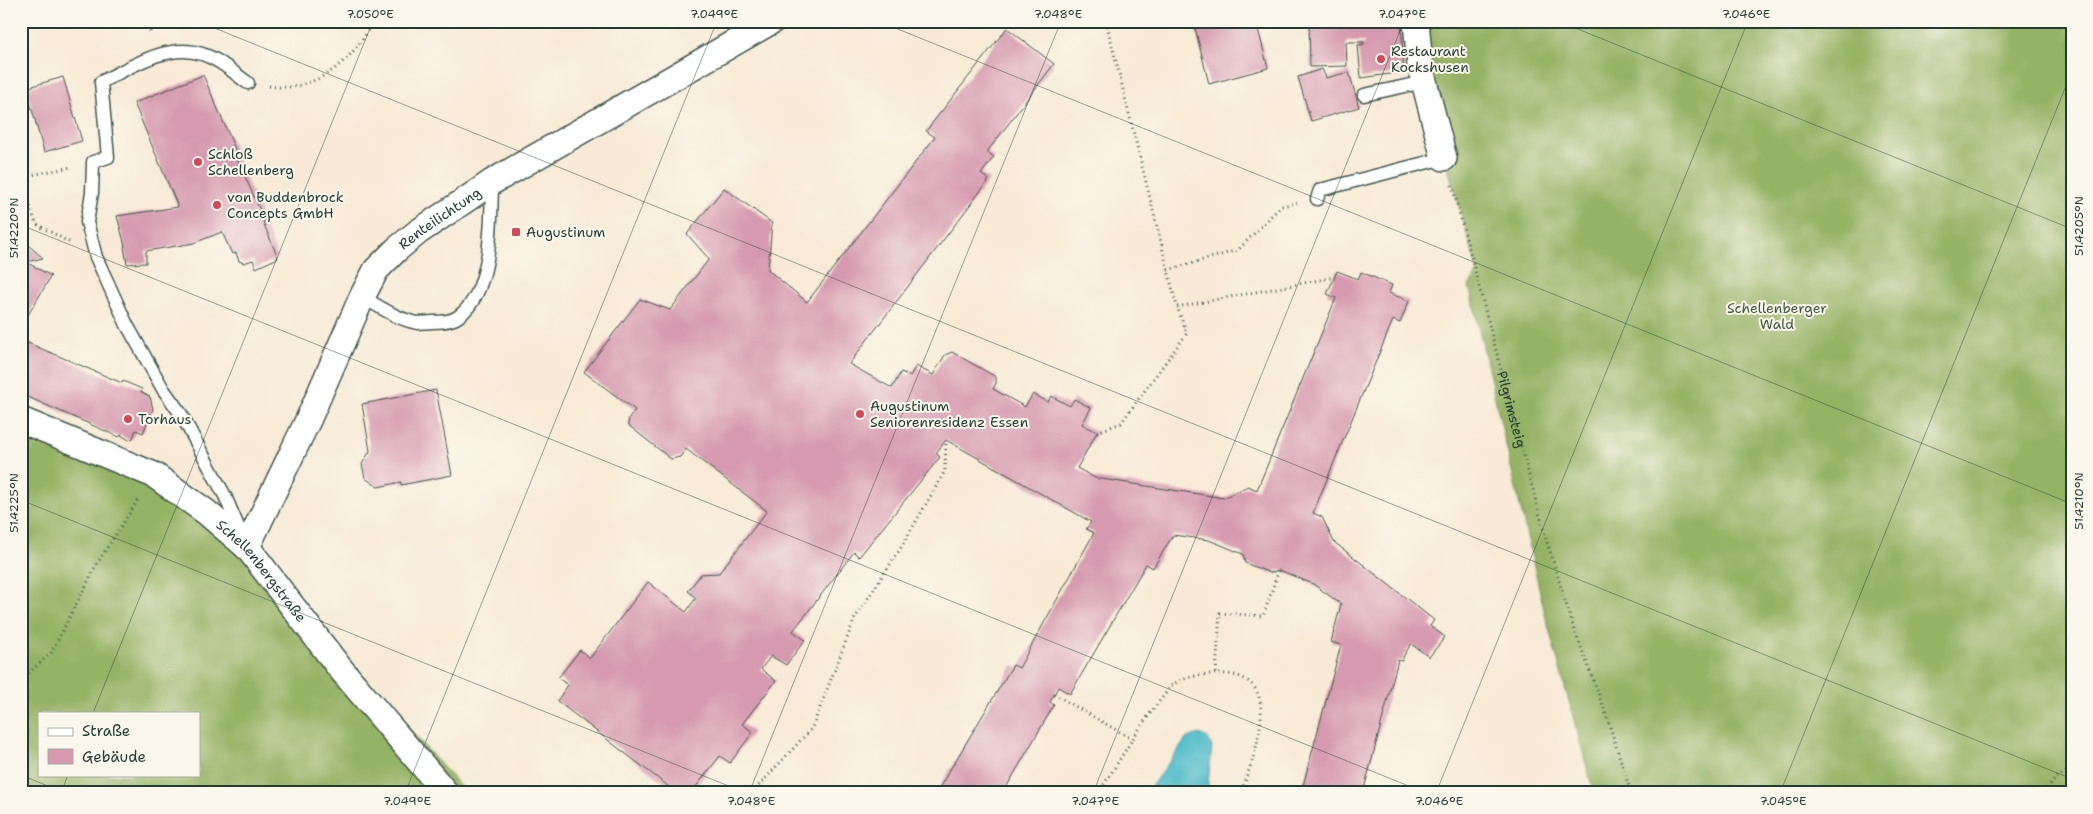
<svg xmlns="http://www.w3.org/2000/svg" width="2093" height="814" font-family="'Shantell Sans',sans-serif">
<rect width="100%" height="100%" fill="#fbf7ec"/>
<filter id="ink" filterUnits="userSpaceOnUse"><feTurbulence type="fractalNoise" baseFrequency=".02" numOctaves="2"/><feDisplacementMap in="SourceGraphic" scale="10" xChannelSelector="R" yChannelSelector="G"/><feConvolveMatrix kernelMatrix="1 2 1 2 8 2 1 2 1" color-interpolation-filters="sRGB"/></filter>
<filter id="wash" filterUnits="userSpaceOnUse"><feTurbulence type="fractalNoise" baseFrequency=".0096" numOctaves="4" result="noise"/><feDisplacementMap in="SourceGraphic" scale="20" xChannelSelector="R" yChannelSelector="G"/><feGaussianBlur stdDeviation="1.12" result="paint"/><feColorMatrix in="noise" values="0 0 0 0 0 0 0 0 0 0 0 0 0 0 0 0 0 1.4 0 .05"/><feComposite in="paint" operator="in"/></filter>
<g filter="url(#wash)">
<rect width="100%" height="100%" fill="#f8ead6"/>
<!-- forest -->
<path fill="#96b265" stroke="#5a784c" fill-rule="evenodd" d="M 1418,21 L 2072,21 L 2072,793 L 1594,793 L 1546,618 L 1469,286 L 1478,272 L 1446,161 Z
M 21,423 L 144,473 L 261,561 L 466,793 L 21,793 ZM 39,713 L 199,713 L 199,775 L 39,775 Z"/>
<!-- water -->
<path fill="#50bcca" stroke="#387c7f" d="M 1199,734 L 1208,738 L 1212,747 L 1207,793 L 1146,793 L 1187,738 Z"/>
<g id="blocks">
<!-- building -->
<path fill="#d699af" d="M 1220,21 L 1256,21 L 1268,68 L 1209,84 L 1195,28 Z
M 1401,21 L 1404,72 L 1361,78 L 1358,45 L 1364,44 L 1364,42 L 1346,42 L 1347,66 L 1310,67 L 1309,22 Z
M 1007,28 L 1054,64 L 987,152 L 994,157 L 981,174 L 989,180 L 849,364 L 892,388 L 901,372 L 910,376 L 916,366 L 933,375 L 945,355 L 952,352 L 996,377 L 996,383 L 993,389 L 1025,407 L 1033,394 L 1048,402 L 1051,396 L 1070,406 L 1074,399 L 1091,408 L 1082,424 L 1097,432 L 1077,468 L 1095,478 L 1224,498 L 1248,486 L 1257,490 L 1336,298 L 1327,294 L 1337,271 L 1358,279 L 1361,272 L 1392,285 L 1389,293 L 1409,301 L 1400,323 L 1393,320 L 1313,513 L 1322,517 L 1334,542 L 1434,620 L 1430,626 L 1445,637 L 1429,657 L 1411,644 L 1404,655 L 1402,661 L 1398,660 L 1363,793 L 1301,793 L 1341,645 L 1331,642 L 1341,604 L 1313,584 L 1279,570 L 1270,573 L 1245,563 L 1243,554 L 1209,540 L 1173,535 L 1153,568 L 1146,564 L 1070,694 L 1058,687 L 1050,702 L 1054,705 L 1003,793 L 936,793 L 1013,665 L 1019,668 L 1094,533 L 1086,529 L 1091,522 L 946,440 L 936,453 L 940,457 L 859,557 L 854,552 L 793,631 L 805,640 L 786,665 L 771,656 L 761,669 L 776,681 L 742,724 L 753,732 L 730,763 L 720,756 L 691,793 L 677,793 L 557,701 L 568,685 L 558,678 L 580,650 L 590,658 L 648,582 L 686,612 L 696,598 L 688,591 L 701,574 L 719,573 L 767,511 L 686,449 L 680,457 L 671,459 L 628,425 L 629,418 L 635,410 L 584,372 L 640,299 L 670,310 L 709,259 L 687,234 L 724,188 L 772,223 L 768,270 L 807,302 L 935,137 L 926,131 Z
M 1322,69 L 1326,78 L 1349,72 L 1359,107 L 1311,121 L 1298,77 Z
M 203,75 L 235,149 L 233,150 L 265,221 L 263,222 L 278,258 L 256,268 L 253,260 L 244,263 L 239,261 L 236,253 L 232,254 L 222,232 L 194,243 L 146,251 L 146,263 L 127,264 L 124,247 L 125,246 L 117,216 L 178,207 L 134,103 Z
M 63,77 L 82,141 L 44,152 L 26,88 Z
M 21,239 L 43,258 L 26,262 L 51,276 L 21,327 Z
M 21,340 L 122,383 L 123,381 L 142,389 L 141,392 L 150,397 L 153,409 L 143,433 L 136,430 L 133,438 L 129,440 L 121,435 L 119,437 L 21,394 Z
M 436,390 L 452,475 L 401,485 L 401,482 L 378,487 L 365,478 L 362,464 L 370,451 L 362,404 Z"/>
</g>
</g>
<g filter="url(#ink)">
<use href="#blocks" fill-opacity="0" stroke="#40574c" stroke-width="1"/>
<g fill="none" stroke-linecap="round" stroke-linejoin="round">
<!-- service casing -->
<g stroke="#40574c" stroke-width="15">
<path id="service" d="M 1364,95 L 1424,82
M 1317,199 L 1320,190 L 1444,158
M 362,297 C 379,306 398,320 418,323 C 422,323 428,322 433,322 C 440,322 453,321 459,316 C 493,291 491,220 492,182
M 242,536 L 225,496 L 181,414 L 163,389 L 127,325 L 96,257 L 87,222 L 92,193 L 93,162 L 108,157 L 101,82 C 131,67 168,42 202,54 C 219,59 234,73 248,83"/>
</g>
<!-- minor casing -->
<g stroke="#40574c" stroke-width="28">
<g id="minor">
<path d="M 1416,21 L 1420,66 L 1444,158"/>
<path id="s2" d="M 21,420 L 154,475 L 206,512 L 247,547 L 339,667 L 446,793"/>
<path id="s3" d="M 247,547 L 309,418 L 362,297 L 376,270 L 396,250 L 418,232 L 492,182 L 772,21"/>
</g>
</g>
<!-- path -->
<g stroke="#40574c" stroke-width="3" stroke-dasharray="1 4" stroke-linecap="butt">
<path d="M 150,21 L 150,36"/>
<path d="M 1106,21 L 1177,307 L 1335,277"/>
<path d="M 1216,21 L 1216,22"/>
<path d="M 269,86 C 315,94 354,60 373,21"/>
<path id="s1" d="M 1452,185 L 1545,535 L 1573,626 L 1605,711 L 1631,793"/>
<path d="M 69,242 L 36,224 L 21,177 L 72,167"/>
<path d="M 1168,270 L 1238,250 L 1281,206 L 1297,203"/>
<path d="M 1097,432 L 1121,423 L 1187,333 L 1177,307"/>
<path d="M 1216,673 L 1220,613 L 1263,616 L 1279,570"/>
<path d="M 21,680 L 51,653 L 98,562 L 139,498"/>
<path d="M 1054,694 L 1132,739"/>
<path d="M 752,793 L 812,728 L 855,618 L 902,546 L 945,471 L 946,440"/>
<path d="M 1098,793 C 1120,761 1138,727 1162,698 C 1166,693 1170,686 1175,683 C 1190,675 1210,673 1227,674 C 1287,679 1252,760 1241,793"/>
<path d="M 2044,793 L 2056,778 L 2072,768"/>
</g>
<!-- service -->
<use href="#service" stroke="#fff" stroke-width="12"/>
<!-- minor -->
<use href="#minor" stroke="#fff" stroke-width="25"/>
</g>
</g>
<!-- ticks -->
<path fill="none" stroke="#1f3d34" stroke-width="1" stroke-opacity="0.45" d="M 197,21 L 2072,779M 878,21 L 2072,504M 1558,21 L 2072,229M 21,40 L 29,21M 21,225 L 1426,793M 21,500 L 746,793M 93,713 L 373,21M 21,775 L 65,793M 61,793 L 68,775M 405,793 L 717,21M 749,793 L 1061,21M 1093,793 L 1404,21M 1436,793 L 1748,21M 1780,793 L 2072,71"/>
<!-- markers -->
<g fill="#d1495b" stroke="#fbf7ec" stroke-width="2">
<circle cx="1381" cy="59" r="5"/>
<circle cx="198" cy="162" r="5"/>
<circle cx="217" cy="205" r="5"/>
<rect x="511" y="227" width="10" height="10" rx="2.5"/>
<circle cx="860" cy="414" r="5"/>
<circle cx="128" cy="419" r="5"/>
</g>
<g text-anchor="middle" stroke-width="4" stroke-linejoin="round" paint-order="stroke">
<!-- poi labels -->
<g font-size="14" fill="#1f3d34" stroke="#fbf7ec" text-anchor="start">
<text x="1391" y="56">Restaurant<tspan x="1391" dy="16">Kockshusen</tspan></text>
<text x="208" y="159">Schloß<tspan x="208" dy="16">Schellenberg</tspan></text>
<text x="227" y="202">von Buddenbrock<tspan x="227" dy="16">Concepts GmbH</tspan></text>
<text x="526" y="237">Augustinum</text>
<text x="870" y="411">Augustinum<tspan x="870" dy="16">Seniorenresidenz Essen</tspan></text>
<text x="138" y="424">Torhaus</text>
</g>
<!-- street labels -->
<g font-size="14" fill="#1f3d34" stroke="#fbf7ec">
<text dy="5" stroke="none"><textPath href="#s3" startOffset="388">Renteilichtung</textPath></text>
<text dy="5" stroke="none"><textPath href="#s1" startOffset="232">Pilgrimsteig</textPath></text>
<text dy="5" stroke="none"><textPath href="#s2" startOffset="289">Schellenbergstraße</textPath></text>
</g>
<!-- park labels -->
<g font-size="14" fill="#3f5a41" stroke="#fbf7ec">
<text x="1777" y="313">Schellenberger<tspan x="1777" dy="16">Wald</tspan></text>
</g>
</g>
<!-- margin -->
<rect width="2093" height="814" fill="none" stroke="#fbf7ec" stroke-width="55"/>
<!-- legend -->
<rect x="38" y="712" width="162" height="65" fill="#fbf7ec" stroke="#a3ada2"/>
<rect x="48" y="728" width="25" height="8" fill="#ffffff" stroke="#a3ada2"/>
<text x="82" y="736" font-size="15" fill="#1f3d34">Straße</text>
<rect x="48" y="749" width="25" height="15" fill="#d699af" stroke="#a3ada2"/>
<text x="82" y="762" font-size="15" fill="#1f3d34">Gebäude</text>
<rect x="28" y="28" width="2038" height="758" fill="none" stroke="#1f3d34" stroke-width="2"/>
<g font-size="12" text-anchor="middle" fill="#1f3d34">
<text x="370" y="18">7.050°E</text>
<text x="714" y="18">7.049°E</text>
<text x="1058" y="18">7.048°E</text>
<text x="1402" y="18">7.047°E</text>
<text x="1746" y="18">7.046°E</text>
<text transform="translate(2079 226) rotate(-90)" y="4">51.4205°N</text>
<text transform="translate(14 228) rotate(-90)" y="4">51.4220°N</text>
<text transform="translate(2079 501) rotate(-90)" y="4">51.4210°N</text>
<text transform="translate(14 503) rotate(-90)" y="4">51.4225°N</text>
<text x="407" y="805">7.049°E</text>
<text x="751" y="805">7.048°E</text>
<text x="1095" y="805">7.047°E</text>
<text x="1439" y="805">7.046°E</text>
<text x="1783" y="805">7.045°E</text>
</g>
</svg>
